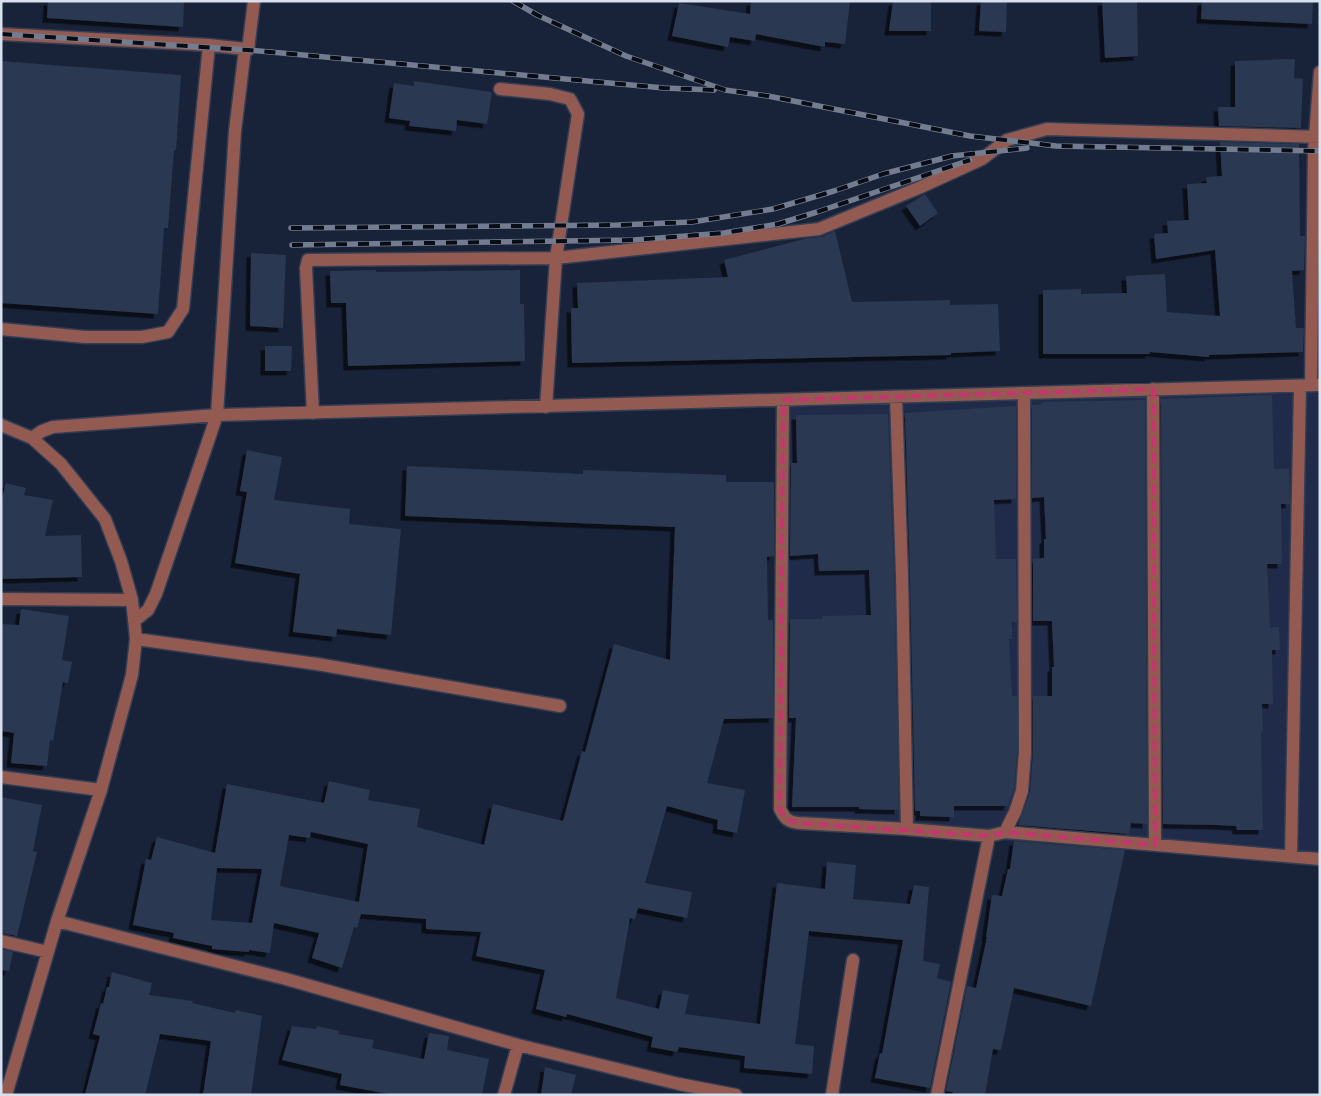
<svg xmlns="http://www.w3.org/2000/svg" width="1321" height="1096" font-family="Figtree,sans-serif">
<defs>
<filter id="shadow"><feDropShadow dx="-4.5" dy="4.5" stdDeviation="0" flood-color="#0009"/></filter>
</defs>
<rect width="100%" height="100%" fill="#182239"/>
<!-- built -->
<path fill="#1f2b49" d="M 1320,392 L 1320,865 L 783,823 L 783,400 Z"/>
<!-- building -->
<path fill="#2c3751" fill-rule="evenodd" filter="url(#shadow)" d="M 48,1 L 184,1 L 183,27 L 47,18 Z
M 751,1 L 850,1 L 845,44 L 825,42 L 825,47 L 756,34 L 755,41 L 730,37 L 728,47 L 672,36 L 679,3 L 750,14 Z
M 893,1 L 931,1 L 931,31 L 889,31 Z
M 981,1 L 1007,1 L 1006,32 L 979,31 Z
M 1102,1 L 1137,1 L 1138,56 L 1105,58 Z
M 1202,1 L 1313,1 L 1312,24 L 1201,19 Z
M 1295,59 L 1294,78 L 1303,79 L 1301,128 L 1219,126 L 1218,107 L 1235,107 L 1235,61 Z
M 1,61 L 181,75 L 176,150 L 174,150 L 168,228 L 164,228 L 158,314 L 1,303 Z
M 414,81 L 492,92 L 487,124 L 457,120 L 456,131 L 409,126 L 410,121 L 389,118 L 394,83 L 414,86 Z
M 1220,142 L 1299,144 L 1300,236 L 1305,236 L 1304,270 L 1292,271 L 1296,328 L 1304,328 L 1303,352 L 1209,355 L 1209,357 L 1150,352 L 1150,354 L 1043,354 L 1043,290 L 1081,289 L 1081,294 L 1127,293 L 1126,276 L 1165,274 L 1167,312 L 1220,316 L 1215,250 L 1156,259 L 1154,234 L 1168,233 L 1167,221 L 1189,220 L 1187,184 L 1207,183 L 1206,177 L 1222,176 Z
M 925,194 L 938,213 L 920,226 L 906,206 Z
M 835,231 L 852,302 L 950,300 L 950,305 L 998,304 L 1000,351 L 951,353 L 951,355 L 572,363 L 571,308 L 578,308 L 577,283 L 728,277 L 724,260 L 808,238 L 822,237 Z
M 251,253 L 286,255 L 283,328 L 250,326 Z
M 376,270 L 376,272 L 520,270 L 520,304 L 524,304 L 525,361 L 348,366 L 346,303 L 331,303 L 330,271 Z
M 265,346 L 292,346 L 291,371 L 265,371 Z
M 1272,395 L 1274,469 L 1289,469 L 1290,504 L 1281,504 L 1282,564 L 1267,564 L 1270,628 L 1279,627 L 1280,650 L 1272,650 L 1273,704 L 1262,704 L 1263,731 L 1261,732 L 1263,830 L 1237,830 L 1236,826 L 1217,825 L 1163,824 L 1161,399 Z
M 1145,400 L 1147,824 L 1131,823 L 1129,834 L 1018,825 L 1030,792 L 1033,752 L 1033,696 L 1052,696 L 1052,667 L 1054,667 L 1052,621 L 1033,621 L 1033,559 L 1044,558 L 1044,539 L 1046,539 L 1044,497 L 1032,498 L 1032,405 L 1042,404 L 1042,402 Z
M 1016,406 L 1016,499 L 994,500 L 996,559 L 1016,559 L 1017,622 L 1012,622 L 1012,639 L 1009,639 L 1012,696 L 1017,696 L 1017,752 L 1014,789 L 1008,806 L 954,806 L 954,817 L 920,816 L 920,811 L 915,811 L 910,575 L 905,413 Z
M 888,414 L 894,575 L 899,810 L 859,809 L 859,807 L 792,807 L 796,718 L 789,718 L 790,619 L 822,619 L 822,616 L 871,615 L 869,570 L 819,571 L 818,554 L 790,556 L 791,463 L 797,463 L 796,415 Z
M 247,450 L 282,457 L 274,500 L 350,509 L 349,524 L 401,529 L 391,635 L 337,629 L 336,637 L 293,632 L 300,574 L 235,563 L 247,492 L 240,491 Z
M 407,466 L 583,474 L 583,470 L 726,475 L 726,482 L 774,482 L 774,556 L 767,557 L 768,620 L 773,620 L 773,718 L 724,719 L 707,783 L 745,790 L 737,833 L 717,829 L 718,820 L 667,806 L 645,883 L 692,892 L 687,918 L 638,908 L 635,919 L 630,918 L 616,998 L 659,1009 L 663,990 L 689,995 L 685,1014 L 760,1024 L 777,883 L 825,889 L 827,862 L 856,865 L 853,899 L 910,904 L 914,885 L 929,887 L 923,961 L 940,964 L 937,978 L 951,982 L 930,1088 L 875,1078 L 880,1053 L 882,1054 L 903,940 L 809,931 L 795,1044 L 814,1046 L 812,1074 L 744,1068 L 745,1056 L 679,1047 L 677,1052 L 651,1047 L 653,1037 L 567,1014 L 566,1017 L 536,1009 L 545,970 L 476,956 L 481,932 L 426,929 L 426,919 L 361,914 L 357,928 L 354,927 L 342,968 L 312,958 L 319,933 L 274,923 L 270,953 L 249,950 L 249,952 L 212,949 L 212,946 L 173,938 L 174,933 L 133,925 L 146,859 L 151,860 L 157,837 L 215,853 L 227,784 L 324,803 L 329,781 L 370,790 L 368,800 L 420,809 L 417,827 L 484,845 L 493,804 L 563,821 L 582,751 L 585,752 L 614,644 L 670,660 L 675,527 L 405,516 ZM 311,832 L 368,844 L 359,902 L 280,886 L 289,835 L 310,838 ZM 217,868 L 262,869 L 252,923 L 211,920 Z
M 6,483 L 26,488 L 24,495 L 53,500 L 45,536 L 81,535 L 82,577 L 1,579 L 1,502 Z
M 21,609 L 69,616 L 62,660 L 72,662 L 68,683 L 63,682 L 53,741 L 50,740 L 47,766 L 11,763 L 14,733 L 1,731 L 1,624 L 19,625 Z
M 1,797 L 42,805 L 33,851 L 37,852 L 17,936 L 1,933 Z
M 1014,841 L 1125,850 L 1091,1006 L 1014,988 L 1001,1050 L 993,1049 L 985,1095 L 952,1095 L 953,1092 L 946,1091 L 967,986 L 976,988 L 987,937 L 986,937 L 992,895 L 1002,896 L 1008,869 L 1010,869 Z
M 1,949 L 13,952 L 9,971 L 1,970 Z
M 112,972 L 152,983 L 149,995 L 193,1001 L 192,1003 L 235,1013 L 236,1010 L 262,1016 L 251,1095 L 203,1095 L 211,1041 L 160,1034 L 145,1095 L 85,1095 L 100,1036 L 93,1034 L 101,1003 L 103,1004 L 107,987 L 109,987 Z
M 292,1026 L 316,1029 L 317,1026 L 339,1031 L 338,1034 L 374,1040 L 372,1048 L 424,1059 L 429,1033 L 449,1036 L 447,1050 L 489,1059 L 482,1095 L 394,1095 L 340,1085 L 342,1074 L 282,1060 Z
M 545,1067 L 576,1075 L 571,1095 L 541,1095 Z"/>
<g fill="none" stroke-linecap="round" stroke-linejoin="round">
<!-- minor casing -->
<g stroke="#333d53" stroke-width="15">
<path id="minor" d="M 1,34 L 209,45 L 245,49
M 1,329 L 85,337 L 142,337 L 168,332 L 183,309 L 209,45
M 1311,385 L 1314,150 L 1320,72
M 1153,389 L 1155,845
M 896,397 L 902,575 L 907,829
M 783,400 L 780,809 C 785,819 788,822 799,823 L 907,829 L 989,836 L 1005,832 L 1320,859
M 546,407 L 556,258 L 819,229 L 921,187 L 982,159 L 1007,140 L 1047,129 L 1320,137
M 313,413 L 306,268 L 308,260 L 556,258 L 578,114 L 570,99 L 550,94 L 500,89
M 1,425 L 32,438 L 61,464 L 105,519 L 121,561 L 132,600 L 136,639 L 132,675 L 101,790 L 57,921 L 6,1095
M 32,438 L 42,431 L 53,427 L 217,415 L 1320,385
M 1,599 L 132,600
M 134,621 L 148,610 L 156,594 L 217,415 L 235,131 L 245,49 L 248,50 L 254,1
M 136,639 L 317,664 L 560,706
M 1,777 L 101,790
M 1005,832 L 1015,812 L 1022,791 L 1025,752 L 1024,393
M 1291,856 L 1300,386
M 57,921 L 286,979 L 518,1045 L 679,1084 L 736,1095
M 1,941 L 48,952
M 504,1095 L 518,1045
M 832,1095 L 853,960
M 937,1095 L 989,836"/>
</g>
<!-- minor -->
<use href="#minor" stroke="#925a51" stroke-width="12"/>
<!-- rail casing -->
<g stroke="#747d90" stroke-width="5.5">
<path id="rail" d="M 513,1 L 537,15 L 626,56 L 725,90 L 768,96 L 970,136 L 1056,146 L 1320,151
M 1,34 L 248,50 L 664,88 L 714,90
M 291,228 L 618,225 L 692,222 L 773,209 L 834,191 L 883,174 L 952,156 L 1027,148
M 292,245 L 634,240 L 724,233 L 778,224 L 817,212 L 970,160"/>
</g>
<!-- rail -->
<use href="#rail" stroke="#070c16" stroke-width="4" stroke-dasharray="11" stroke-linecap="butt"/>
</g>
<!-- marked area -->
<path fill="none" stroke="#c53671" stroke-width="4" stroke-dasharray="10 6" stroke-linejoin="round" d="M 1153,389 L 1155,845 L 1005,832 L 989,836 L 799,823 L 785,819 L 780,809 L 783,400 Z"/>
<!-- border -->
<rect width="1321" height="1096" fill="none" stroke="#d8e0f0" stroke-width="5"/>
</svg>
